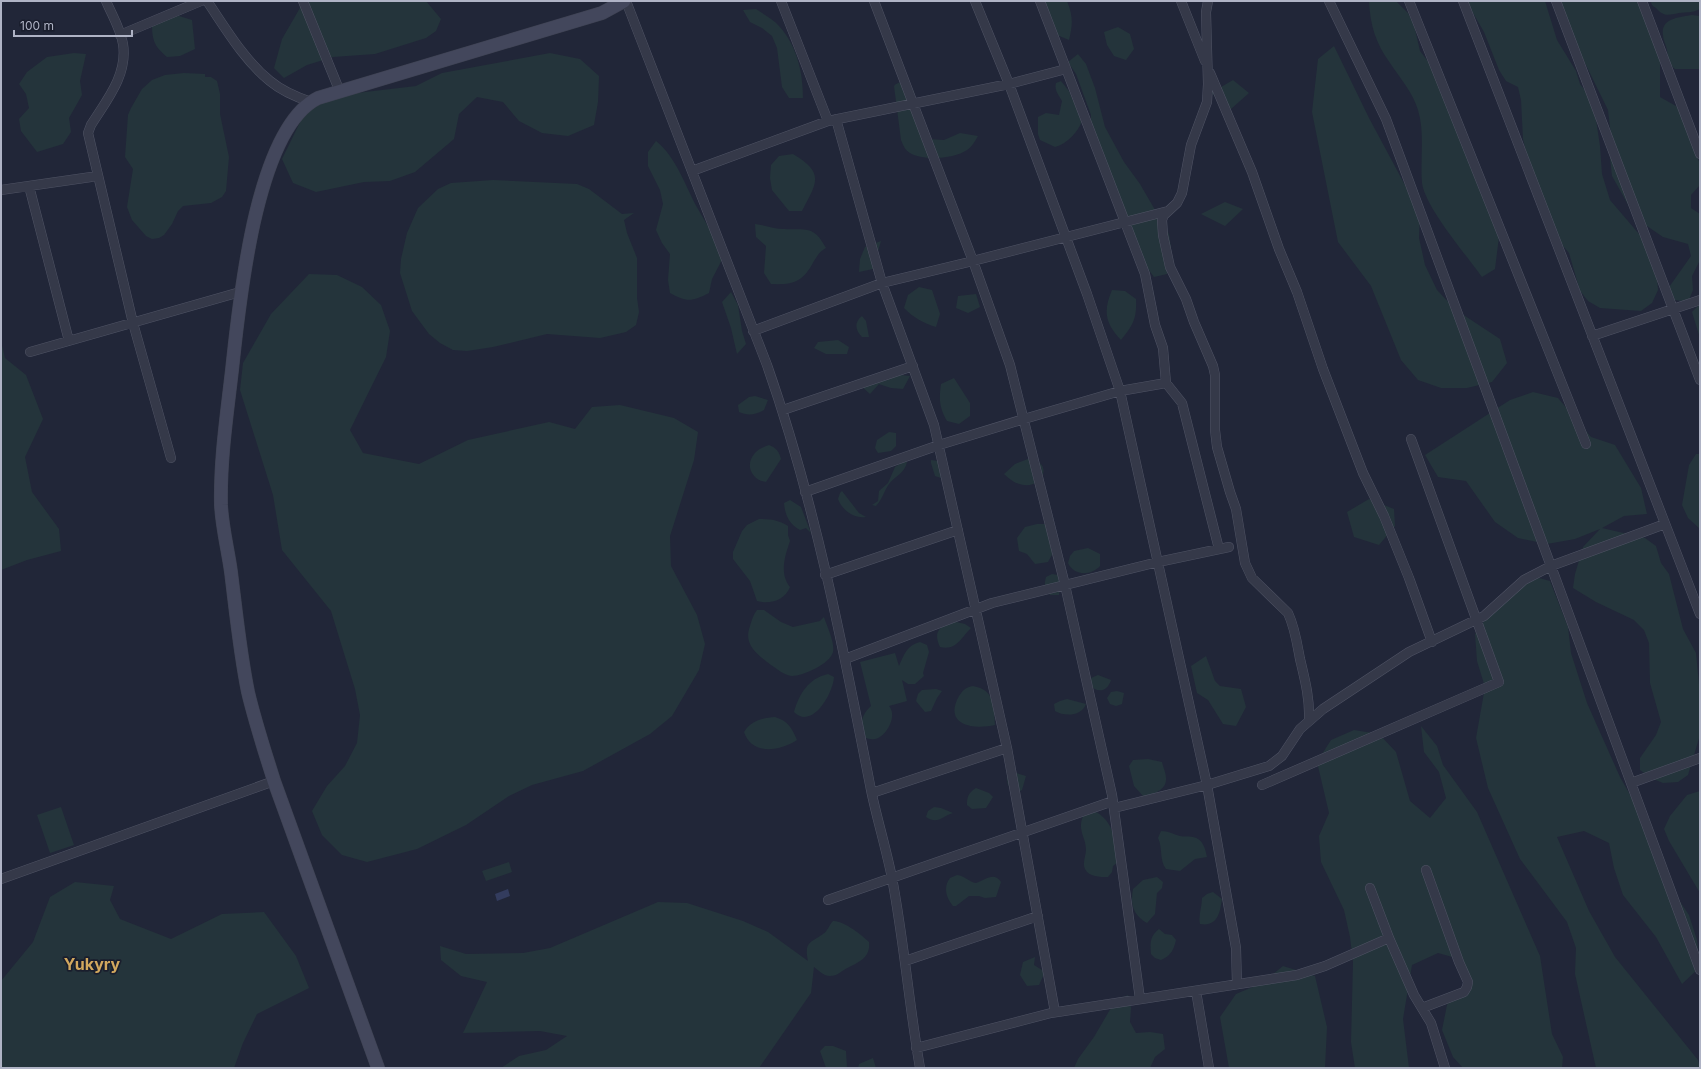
<svg xmlns="http://www.w3.org/2000/svg" width="1701" height="1069" font-family="Inter,sans-serif">
<rect width="100%" height="100%" fill="#212638"/>
<!-- green -->
<path fill="#24343b" d="M 304,1 L 426,1 L 441,19 L 436,31 L 426,38 L 375,54 L 333,57 L 307,65 L 284,78 L 274,68 L 282,39 Z
M 1045,1 L 1067,1 C 1073,16 1073,24 1069,40 L 1057,35 Z
M 1369,1 L 1396,1 L 1408,13 L 1414,25 L 1420,51 L 1445,83 L 1499,237 L 1495,269 L 1482,277 C 1467,256 1425,207 1422,183 C 1420,159 1425,133 1418,110 C 1413,93 1400,78 1390,63 C 1376,44 1370,25 1369,1 Z
M 1466,1 L 1545,1 L 1557,40 L 1576,71 L 1580,84 L 1588,94 L 1594,106 L 1600,146 L 1602,174 L 1610,200 L 1645,241 L 1656,263 L 1658,290 L 1652,303 L 1641,311 L 1600,308 L 1588,301 L 1580,291 L 1569,253 L 1552,233 L 1527,157 L 1523,139 L 1521,100 L 1518,87 L 1506,81 L 1499,70 L 1484,32 Z
M 1559,1 L 1642,1 L 1660,54 L 1660,97 L 1683,110 L 1689,137 L 1700,164 L 1700,185 L 1691,195 L 1691,208 L 1700,214 L 1700,260 L 1692,276 L 1693,290 L 1688,302 L 1675,300 L 1667,290 L 1691,256 L 1688,244 L 1663,237 L 1641,222 L 1631,210 L 1612,176 L 1609,149 L 1611,136 L 1608,110 L 1583,59 L 1570,36 Z
M 1651,1 L 1700,1 L 1700,9 C 1692,13 1687,12 1679,13 C 1668,15 1664,17 1656,8 C 1653,6 1651,5 1651,1 Z
M 756,9 C 763,14 773,19 779,26 C 797,46 803,72 803,98 L 789,98 L 782,87 L 777,48 L 772,36 L 762,28 L 750,22 L 743,10 Z
M 1692,15 L 1700,16 L 1700,69 L 1675,69 C 1669,65 1668,57 1667,50 C 1666,45 1663,40 1663,35 C 1660,18 1681,17 1692,15 Z
M 179,16 L 192,20 L 195,49 L 180,56 L 167,57 C 154,46 152,40 152,23 L 164,17 Z
M 1118,27 L 1130,34 L 1134,49 L 1126,60 L 1114,56 L 1107,45 L 1104,32 Z
M 1334,46 L 1369,118 L 1420,213 L 1419,238 L 1425,265 L 1437,290 L 1456,310 L 1500,339 L 1507,363 L 1492,382 L 1467,388 L 1441,388 L 1418,380 L 1401,360 L 1371,286 L 1338,242 L 1312,112 L 1318,59 Z
M 74,53 L 86,54 L 80,81 L 82,95 L 69,118 L 71,132 L 63,144 L 37,152 L 21,131 L 19,119 L 29,108 L 26,94 L 19,84 L 27,72 L 47,57 Z
M 550,53 L 580,59 L 599,76 L 598,102 L 594,125 L 568,136 L 542,133 L 519,121 L 503,102 L 477,97 L 459,114 L 454,139 L 415,172 L 390,181 L 364,182 L 316,192 L 293,183 L 282,159 L 307,108 L 331,96 L 416,86 L 442,73 Z
M 1078,54 L 1086,64 L 1095,88 L 1105,127 L 1124,162 L 1140,184 L 1169,234 L 1171,248 L 1167,274 L 1154,277 L 1146,266 L 1091,141 L 1091,115 L 1076,74 L 1068,62 Z
M 184,73 L 205,74 L 205,77 L 211,77 L 217,81 L 220,94 L 220,114 L 229,157 L 226,191 L 222,197 L 211,203 L 183,206 L 178,211 L 172,224 L 164,235 L 159,238 L 152,239 L 146,236 L 132,220 L 127,207 L 133,169 L 125,157 L 128,115 L 131,108 L 142,89 L 152,80 L 165,75 Z
M 1233,80 L 1249,93 L 1231,109 L 1211,93 Z
M 903,81 L 913,89 L 928,139 L 944,140 L 960,133 L 978,136 C 975,141 972,147 967,150 C 954,159 923,161 910,153 C 905,150 903,145 901,140 L 894,86 L 896,84 Z
M 1061,81 L 1069,91 L 1082,121 C 1078,132 1067,144 1055,147 L 1040,140 L 1038,134 L 1038,117 L 1046,113 L 1059,115 L 1062,101 C 1059,95 1054,91 1056,83 Z
M 656,141 C 677,158 685,186 698,209 C 707,225 717,240 724,256 L 712,279 L 709,293 C 692,302 686,302 670,293 L 668,280 L 670,254 L 662,243 L 656,230 L 663,204 L 660,190 L 648,166 L 648,152 Z
M 793,154 C 825,173 817,182 802,211 L 789,211 L 772,190 L 770,178 L 771,165 L 779,156 Z
M 493,180 L 577,184 L 589,189 L 622,214 L 634,213 L 624,220 L 627,233 L 637,258 L 637,298 L 639,312 L 636,325 L 626,332 L 600,338 L 547,334 L 493,347 L 467,351 L 453,350 L 440,343 L 429,334 L 412,311 L 400,273 L 401,259 L 407,233 L 418,208 L 438,189 L 451,183 Z
M 1225,202 L 1243,209 L 1225,226 L 1201,214 Z
M 755,224 C 765,225 774,229 784,229 C 806,230 814,225 826,248 C 820,251 818,255 814,261 C 803,282 794,285 771,284 L 764,273 L 766,246 L 756,237 Z
M 881,241 L 873,269 L 859,272 L 860,259 L 865,247 Z
M 309,274 L 337,275 L 362,287 L 381,305 L 390,331 L 386,357 L 350,430 L 363,453 L 419,464 L 468,440 L 549,422 L 575,429 L 592,407 L 620,405 L 674,418 L 698,432 L 694,460 L 670,536 L 671,566 L 697,615 L 705,644 L 699,670 L 672,716 L 650,734 L 583,771 L 532,785 L 509,796 L 466,825 L 417,849 L 367,862 L 342,855 L 322,835 L 312,811 L 327,786 L 345,766 L 357,743 L 360,715 L 355,689 L 331,611 L 282,550 L 273,495 L 240,390 L 243,363 L 271,314 Z
M 919,287 L 932,290 L 940,314 L 936,327 C 923,323 914,318 904,308 L 908,295 Z
M 1112,290 L 1125,291 L 1136,299 C 1137,319 1133,325 1121,340 C 1105,323 1103,311 1112,290 Z
M 731,292 L 738,305 L 742,331 L 746,344 L 737,354 L 731,328 L 722,302 Z
M 976,294 L 980,307 L 968,313 L 956,308 L 958,296 Z
M 1700,304 L 1700,338 L 1692,312 Z
M 862,316 L 866,321 L 869,337 L 862,337 C 855,330 854,322 862,316 Z
M 838,340 L 849,347 L 847,354 L 826,354 L 814,348 L 818,342 Z
M 1,341 L 5,358 L 26,375 L 43,419 L 25,457 L 32,492 L 59,529 L 61,551 L 27,560 L 1,570 Z
M 882,373 L 910,376 L 903,389 L 891,388 L 879,384 L 870,394 L 860,385 L 869,376 Z
M 954,378 L 970,403 L 970,416 L 959,424 L 947,421 C 939,407 939,399 941,384 Z
M 1533,392 L 1558,398 L 1591,437 L 1615,445 L 1641,488 L 1647,514 L 1624,516 L 1602,528 L 1645,538 L 1656,546 L 1661,563 L 1669,574 L 1683,629 L 1696,653 L 1700,694 L 1700,735 L 1688,775 L 1678,782 L 1663,783 L 1651,778 L 1640,770 L 1640,758 L 1656,735 L 1661,722 L 1650,683 L 1649,643 L 1644,630 L 1634,620 L 1596,602 L 1573,588 L 1575,574 L 1583,547 L 1600,529 L 1575,539 L 1547,544 L 1518,538 L 1495,522 L 1466,481 L 1438,477 L 1425,455 L 1510,400 Z
M 755,396 L 768,400 L 764,410 C 755,415 748,416 739,412 L 738,405 L 749,397 Z
M 889,432 L 896,433 L 896,446 L 891,451 L 878,453 L 875,448 L 877,440 Z
M 769,445 C 777,448 779,452 781,459 L 766,482 C 752,480 744,465 755,453 C 758,449 764,447 769,445 Z
M 1696,454 L 1700,454 L 1700,529 L 1688,518 L 1682,505 L 1689,465 Z
M 1028,459 C 1062,462 1034,505 1004,474 L 1015,464 Z
M 931,460 L 938,461 L 941,478 L 935,476 L 931,463 Z
M 904,461 L 907,462 C 905,473 895,476 889,484 C 884,491 882,500 876,506 L 872,505 L 878,501 L 879,491 L 888,483 L 895,467 Z
M 842,491 L 859,513 L 866,517 C 854,519 842,510 838,499 L 840,493 Z
M 1369,499 L 1394,509 L 1395,526 L 1379,545 L 1354,537 L 1347,512 Z
M 790,500 L 801,507 L 811,533 L 806,528 L 800,530 C 789,524 785,515 784,503 Z
M 759,519 C 771,519 778,520 788,526 L 788,535 L 790,541 C 785,556 779,573 790,587 C 785,600 770,605 757,601 L 750,581 L 733,559 L 733,552 L 742,531 L 747,525 Z
M 1037,524 L 1051,524 L 1055,549 L 1048,562 L 1035,564 L 1027,554 L 1019,551 L 1017,538 L 1025,527 Z
M 1088,548 L 1100,554 L 1100,566 C 1091,576 1074,576 1068,563 L 1070,556 L 1074,551 Z
M 1052,574 L 1058,575 L 1060,588 L 1059,595 L 1050,595 C 1044,589 1044,585 1046,577 Z
M 1524,574 L 1550,581 L 1568,627 L 1571,653 L 1587,703 L 1620,777 L 1646,823 L 1660,872 L 1689,915 L 1697,940 L 1700,967 L 1682,984 L 1656,937 L 1623,895 L 1614,868 L 1609,843 L 1584,831 L 1557,837 L 1589,911 L 1615,957 L 1698,1060 L 1700,1068 L 1596,1068 L 1575,974 L 1576,948 L 1567,922 L 1520,859 L 1488,788 L 1476,738 L 1485,687 L 1477,661 L 1475,634 L 1506,590 Z
M 757,610 L 764,610 L 781,622 L 793,627 L 820,621 L 824,617 C 827,627 835,642 833,652 C 830,664 803,676 792,676 C 784,675 777,669 771,665 C 757,654 743,645 750,626 C 752,620 753,615 757,610 Z
M 952,621 L 965,624 L 971,628 C 961,638 956,651 940,647 C 933,632 939,627 952,621 Z
M 920,642 L 927,645 L 929,652 L 923,673 L 924,676 L 915,684 L 908,684 L 902,680 L 907,701 L 889,706 C 898,716 886,737 875,739 C 870,740 867,738 863,737 C 858,726 862,714 871,706 L 860,662 L 895,653 L 899,666 C 904,655 907,645 920,642 Z
M 1206,656 L 1215,681 L 1220,686 L 1241,689 L 1246,707 L 1236,726 L 1223,724 L 1208,700 L 1197,693 L 1191,666 Z
M 828,674 L 834,677 C 833,694 812,730 794,712 C 799,694 809,678 828,674 Z
M 1098,675 L 1111,680 C 1107,693 1096,693 1089,684 L 1091,678 Z
M 973,686 C 995,690 994,706 995,725 C 973,730 943,725 959,696 C 963,690 966,687 973,686 Z
M 936,689 L 942,691 L 937,698 L 931,711 L 925,712 L 916,701 L 918,694 L 922,690 Z
M 1117,691 L 1124,693 L 1122,704 L 1116,706 L 1110,704 L 1107,698 L 1111,692 Z
M 1067,699 L 1086,704 C 1082,716 1065,717 1055,711 L 1054,704 L 1060,701 Z
M 775,717 C 788,721 792,728 797,740 C 780,751 752,756 744,732 C 751,721 762,718 775,717 Z
M 1421,726 L 1437,746 L 1443,765 L 1477,812 L 1540,956 L 1552,1034 L 1563,1057 L 1562,1068 L 1463,1068 L 1453,1057 L 1442,1030 L 1447,1005 L 1463,986 L 1463,960 L 1438,953 L 1412,965 L 1403,1019 L 1409,1068 L 1355,1068 L 1351,1042 L 1353,962 L 1350,937 L 1344,910 L 1321,862 L 1319,836 L 1329,813 L 1317,762 L 1331,740 L 1354,730 L 1379,734 L 1396,752 L 1410,801 L 1430,818 L 1446,798 L 1439,772 L 1424,752 Z
M 1148,759 L 1162,762 C 1163,767 1166,773 1166,778 C 1167,790 1152,795 1143,796 L 1134,786 L 1129,766 L 1133,760 Z
M 1013,772 L 1026,776 L 1022,790 L 1016,793 C 1009,789 1007,785 1007,777 Z
M 976,788 L 989,793 L 993,797 L 986,808 L 972,809 L 967,805 C 967,797 968,793 976,788 Z
M 1700,791 L 1700,893 L 1669,841 L 1664,829 L 1670,816 L 1687,795 Z
M 61,807 L 74,845 L 50,853 L 37,815 Z
M 934,807 L 941,808 L 953,813 C 942,816 938,825 926,817 L 928,811 Z
M 1094,811 C 1114,820 1116,843 1118,862 L 1113,866 L 1112,872 L 1108,877 C 1100,877 1089,877 1085,869 C 1082,863 1086,856 1086,850 C 1086,837 1077,831 1083,816 Z
M 1161,831 C 1168,831 1173,834 1180,836 C 1184,837 1188,836 1193,837 C 1203,839 1205,848 1207,857 L 1195,859 L 1180,871 L 1166,869 C 1159,860 1163,848 1158,838 Z
M 509,862 L 512,872 L 486,881 L 482,871 Z
M 957,875 C 965,876 969,882 976,883 C 985,880 994,871 1001,882 L 996,897 L 985,898 L 979,896 L 969,896 L 956,906 L 953,906 C 946,898 943,887 950,878 Z
M 1157,877 L 1163,882 L 1162,888 L 1157,893 L 1155,914 L 1147,923 C 1133,915 1130,904 1133,889 L 1143,880 Z
M 75,882 L 114,886 L 110,900 L 120,919 L 171,939 L 222,914 L 264,912 L 296,956 L 309,988 L 257,1014 L 243,1043 L 234,1068 L 1,1068 L 1,981 L 33,942 L 50,897 Z
M 1213,892 L 1222,899 C 1220,912 1218,927 1200,924 C 1198,916 1202,907 1202,898 L 1207,894 Z
M 658,902 L 687,903 L 743,921 L 768,932 L 808,961 C 804,942 810,943 823,934 C 828,931 829,925 833,921 C 843,920 863,936 869,942 C 871,960 855,963 844,970 C 839,973 836,976 830,976 C 824,976 819,971 814,967 L 811,993 L 759,1068 L 501,1068 L 519,1056 L 546,1050 L 567,1036 L 540,1031 L 463,1033 L 487,982 L 461,976 L 441,960 L 440,946 L 466,954 L 523,953 L 550,948 Z
M 1159,929 L 1165,934 L 1172,935 L 1176,940 C 1174,949 1171,956 1161,960 L 1155,958 L 1151,954 C 1150,943 1150,936 1159,929 Z
M 1035,957 L 1034,965 L 1045,972 L 1039,985 L 1027,986 L 1020,975 L 1023,962 Z
M 1283,966 L 1315,976 L 1327,1027 L 1325,1068 L 1229,1068 L 1220,1017 L 1236,994 L 1262,983 Z
M 1128,995 L 1131,1008 L 1130,1022 L 1136,1033 L 1150,1032 L 1163,1034 L 1165,1049 L 1155,1057 L 1150,1068 L 1074,1068 L 1078,1059 L 1094,1037 L 1115,1001 Z
M 825,1046 L 833,1046 L 846,1051 L 847,1068 L 826,1068 L 820,1051 Z
M 873,1058 L 876,1068 L 858,1068 L 859,1064 Z"/>
<!-- water -->
<path fill="#333c5e" d="M 508,889 L 510,896 L 497,901 L 495,894 Z"/>
<g fill="none" stroke-linecap="round" stroke-linejoin="round">
<!-- street casing -->
<g stroke="#4f5364" stroke-width="10">
<path id="street" d="M 106,1 C 112,15 121,30 123,44 C 128,75 106,101 91,125 L 88,133 L 133,323 L 171,458
M 207,1 C 226,29 244,60 270,81 C 282,91 296,97 311,102
M 303,1 L 340,92
M 626,1 L 767,365 C 815,502 843,647 871,790 C 877,819 886,848 892,878 C 904,941 909,1005 920,1068
M 781,1 L 828,121
M 874,1 L 973,261 L 1010,365 L 1065,585 L 1112,795 L 1140,999
M 975,1 L 1009,84 L 1087,294 L 1120,391 L 1207,785 L 1236,948 L 1237,984
M 1040,1 L 1145,274 L 1155,325 L 1163,348 L 1166,383 L 1182,403 L 1219,549
M 1181,1 L 1205,61
M 1208,1 L 1206,12 L 1208,84 L 1207,102 L 1191,145 L 1182,193 L 1177,203 L 1164,215 L 1162,220 L 1163,235 L 1170,267 L 1186,299 L 1194,322 L 1213,366 L 1215,375 L 1215,430 L 1217,447 L 1230,492 L 1236,509 L 1245,563 L 1252,578 L 1288,613 C 1295,628 1297,643 1300,659 C 1305,680 1310,699 1309,721
M 1329,1 L 1386,119 L 1700,970
M 1409,1 L 1586,444
M 1463,1 L 1700,614
M 1556,1 L 1700,380
M 1642,1 L 1700,154
M 120,35 L 201,1
M 1210,73 L 1252,172 L 1279,249 L 1297,292 L 1323,369 L 1363,473 L 1384,516 L 1409,578 L 1432,642
M 836,119 L 882,283 L 934,425 L 1007,748 L 1055,1012
M 692,171 L 828,121 L 1009,84 L 1066,69
M 29,186 L 69,341
M 1,190 L 98,176
M 753,331 L 882,283 L 969,262 L 1168,211
M 1592,336 L 1700,300
M 30,352 L 240,292
M 783,410 L 913,366
M 805,492 L 939,445 L 1024,419 L 1120,391 L 1166,383
M 825,575 L 958,530
M 845,659 L 992,603 L 1158,562 L 1229,547
M 1631,783 L 1700,758
M 1262,785 L 1499,682 L 1411,439
M 872,793 L 1007,748
M 1114,808 L 1207,785 L 1269,766 L 1282,756 L 1300,729 L 1323,709 L 1409,652 L 1484,616 L 1524,580 L 1551,566 L 1665,524
M 1,879 L 274,781
M 1370,888 L 1389,938
M 828,900 L 1113,801
M 905,961 L 1038,916
M 1196,991 L 1209,1068
M 1422,1008 L 1464,992 L 1467,987 L 1468,982 L 1459,962 L 1426,870
M 916,1048 L 1051,1013 L 1297,975 L 1325,966 L 1389,938 L 1414,995 L 1431,1023 L 1445,1068"/>
</g>
<!-- secondary casing -->
<g stroke="#3e4252" stroke-width="14">
<path id="secondary" d="M 378,1068 L 274,781 C 265,752 255,722 248,692 C 240,653 236,612 231,572 C 228,550 222,527 221,505 C 220,460 227,414 232,370 C 239,306 255,129 318,98 L 602,13 L 624,1"/>
</g>
<!-- street -->
<use href="#street" stroke="#353949" stroke-width="9"/>
<!-- secondary -->
<use href="#secondary" stroke="#43475c" stroke-width="13"/>
</g>
<g text-anchor="middle" stroke-width="3.5" stroke-linejoin="round" paint-order="stroke">
<!-- district labels -->
<g font-size="16" font-weight="bold" fill="#d2a85e" stroke="#1a1e2d">
<text x="92" y="970">Yukyry</text>
</g>
</g>
<!-- border -->
<rect width="1701" height="1069" fill="none" stroke="#afb3c5" stroke-width="4"/>
<!-- scale -->
<path d="M14 30v6h118v-6" fill="none" stroke="#afb3c5" stroke-width="2"/>
<text x="20" y="30" font-size="12" fill="#afb3c5" stroke="#1a1e2d" stroke-width="3" paint-order="stroke">100 m</text>
</svg>
